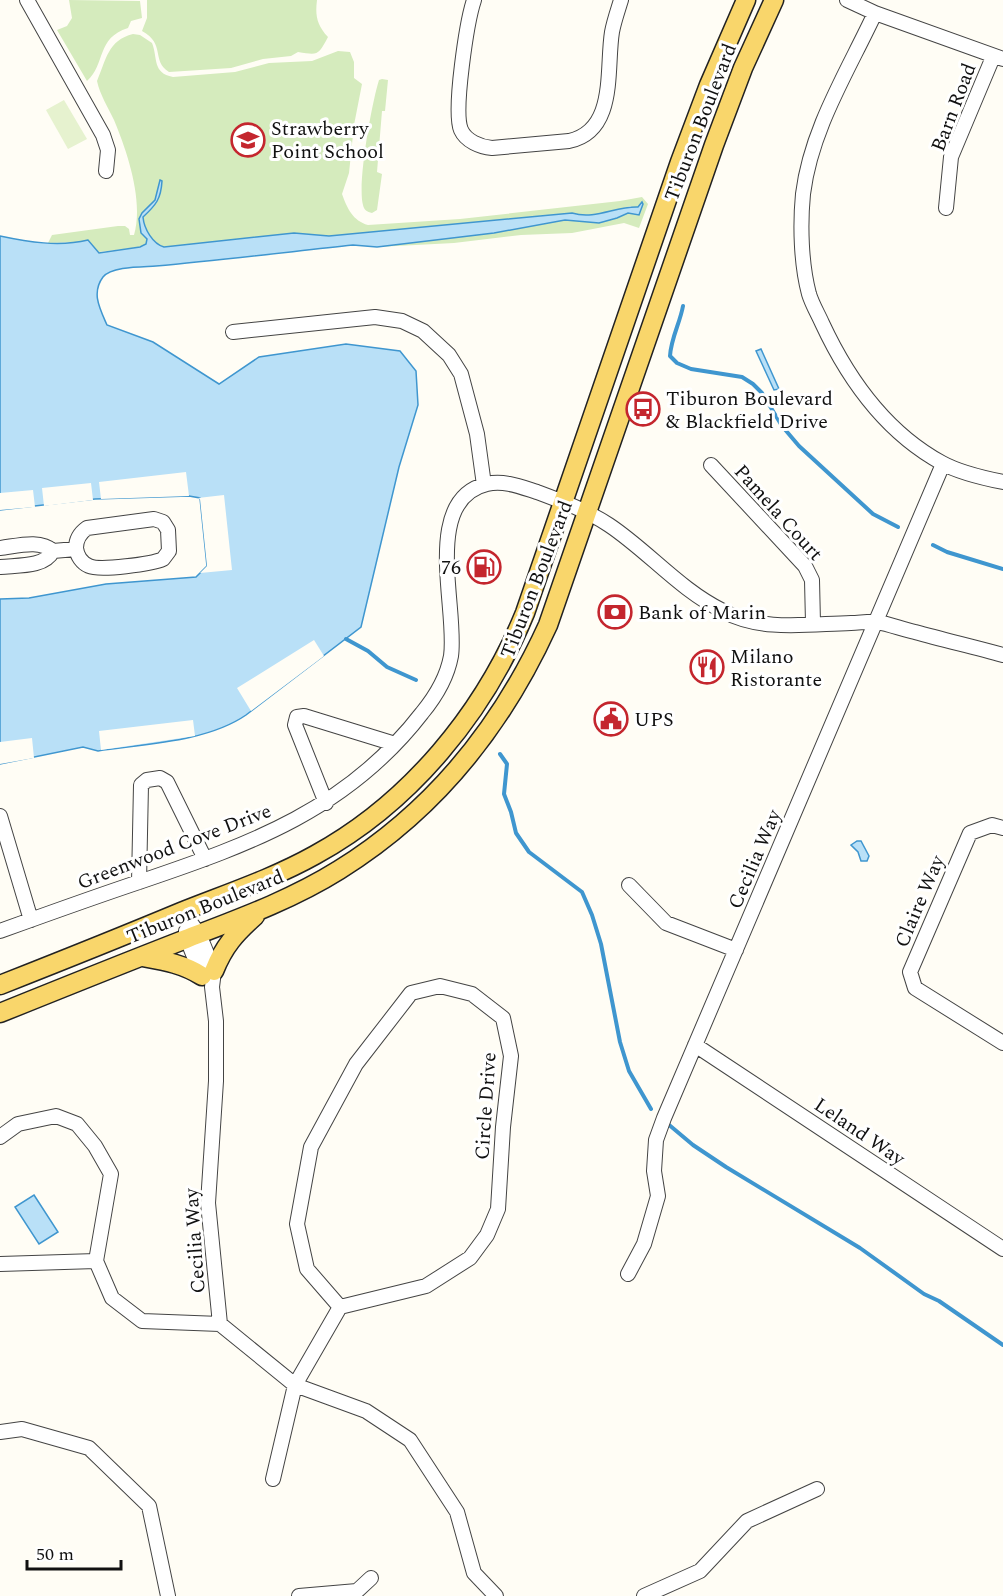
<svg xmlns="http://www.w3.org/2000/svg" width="1003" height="1596" font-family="Spectral,serif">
<rect width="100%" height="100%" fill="#fffdf5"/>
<!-- green -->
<path fill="#d5ebbd" d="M 69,0 L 140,1 L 142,18 L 131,21 L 128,28 C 96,38 106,64 87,81 L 57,30 L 67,26 L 72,18 Z
M 147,0 L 317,0 C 315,16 317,25 328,37 C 318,56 318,55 298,52 L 291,56 L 263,59 L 231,68 L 169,72 C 151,61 166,44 142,31 L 147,18 Z
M 133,34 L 140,35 L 152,43 C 158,58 152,73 173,77 L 235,72 L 269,63 L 312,61 L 338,51 L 350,52 L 354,62 L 354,78 L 362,84 L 354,125 L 349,173 L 342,194 C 347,208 353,221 368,225 L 460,219 L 620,201 L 642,197 L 648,204 L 639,228 L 624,223 L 572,233 L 521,235 L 454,243 L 377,247 L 494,233 L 565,220 L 599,223 L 617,218 L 628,213 L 635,214 L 631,206 C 611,211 593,219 572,213 L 329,236 L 294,233 L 164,247 C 153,243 144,229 143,217 C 155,206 161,197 162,181 L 160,180 L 155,200 L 139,219 L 147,239 L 146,244 L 140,247 L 99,252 L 88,240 L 80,242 L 48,243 L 52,235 L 118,226 L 125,226 L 129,229 L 130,235 L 134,235 C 144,201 127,151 114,120 C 108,107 100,95 97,81 C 106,60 108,40 133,34 Z
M 382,79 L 388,80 L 385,111 L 382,111 L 377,172 L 382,174 L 377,210 L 372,213 C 367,212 364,210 363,205 C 357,184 372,102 379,80 Z"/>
<!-- pitch -->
<path fill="#e6f2cf" d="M 64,100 L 87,139 L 68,149 L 46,110 Z"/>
<!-- water -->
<path fill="#b9e0f7" stroke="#3f96cf" stroke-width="1.5" d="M 160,180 L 162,181 C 161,199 156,205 143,217 C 144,229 153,244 164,247 L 294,233 L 329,236 L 572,213 C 596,220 615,206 638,207 L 642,202 L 643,204 L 639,215 L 628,213 L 617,218 L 599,223 L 565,220 L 494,233 L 377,247 L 353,245 C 288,252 222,260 156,266 C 143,267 112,266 103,277 C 91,293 100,309 107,325 L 153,342 L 219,384 L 259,357 L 346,344 L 400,351 L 416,371 L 418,405 L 399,467 L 361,627 L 246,715 C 207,742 144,744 98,751 L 83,747 L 0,764 L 0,599 L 29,598 L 106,584 L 196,577 L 207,566 L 200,498 L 189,496 L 95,499 L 0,510 L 0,236 C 28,242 59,247 88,240 L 99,253 L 140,247 L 146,244 L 147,239 L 141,233 L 139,219 L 142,213 L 155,200 Z
M 761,349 L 779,389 L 774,390 L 756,351 Z
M 857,841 L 861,841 L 869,856 L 867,861 L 861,861 L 858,852 L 851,845 Z
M 34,1195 L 58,1232 L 39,1244 L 15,1207 Z"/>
<!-- pier -->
<path fill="#fffdf5" d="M 186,472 L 189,496 L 101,499 L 99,482 Z
M 91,483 L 93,500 L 44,506 L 42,488 Z
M 33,490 L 35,507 L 0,510 L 0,493 Z
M 224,495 L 232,570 L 200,573 L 207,566 L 200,499 L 198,498 Z
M 314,640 L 324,656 L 251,711 L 237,688 Z
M 193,720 L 195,736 L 101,750 L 99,731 Z
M 32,738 L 34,758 L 0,764 L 0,742 Z"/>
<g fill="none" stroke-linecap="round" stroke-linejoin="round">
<!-- stream -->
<path stroke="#3f96cf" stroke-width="4" d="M 683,306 C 680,323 671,338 670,356 L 677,363 L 691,369 L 742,377 L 753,384 L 762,393 L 782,426 L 799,446 L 873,514 L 898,527
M 933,545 L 947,552 L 1003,569
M 346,639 L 368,651 L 387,667 L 416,680
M 500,754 L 507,764 L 504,794 L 511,812 L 516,833 L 529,852 L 582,892 L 592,915 L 601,944 L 620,1042 L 629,1071 L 651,1109
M 668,1124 L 693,1145 L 726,1167 L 860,1248 L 924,1294 L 939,1301 L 1003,1345"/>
<!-- minor casing -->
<g stroke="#444" stroke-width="16">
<path id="minor" d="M 27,0 L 103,135 L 108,150 L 106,171
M 474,0 C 467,21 453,111 461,130 C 466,141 480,147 492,148 L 569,141 C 617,131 606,69 612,32 C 614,21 618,10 621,0
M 847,0 L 875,13 L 1003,59
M 875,13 C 848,71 811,129 803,194 C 800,225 801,264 809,294 C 812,304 818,314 822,323 C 848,379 887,433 942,463 C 960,473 983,478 1003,482
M 946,208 L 951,157 L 993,57
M 233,332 L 375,317 L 402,321 L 423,331 L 449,355 L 461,374 L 477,434 L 484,485
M 711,465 L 805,566 L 812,580 L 813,623
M 154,519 L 163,522 L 168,530 L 169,551 L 163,559 C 152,564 100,571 89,566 C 82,563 77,556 76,548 C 76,539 80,533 87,528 Z
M 0,548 C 17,546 40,539 53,551 L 76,549
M 0,567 C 17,565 44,568 53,551
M 326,803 L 295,725 L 297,717 L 304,716 L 395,744
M 0,816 L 31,920
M 1003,828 L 992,825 L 970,833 L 910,972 L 915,988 L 1003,1043
M 139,882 L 141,785 L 147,780 L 160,778 L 167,782 L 205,859
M 629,885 L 666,923 L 736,950
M 183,912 L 199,934 L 214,971 L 212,987 L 216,1021 L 216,1081 L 208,1203 L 220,1324 L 295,1385 L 366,1411 L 410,1440 L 457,1512 L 474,1573 L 496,1596
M 0,931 C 47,914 94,897 142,881 C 251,844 348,809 422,713 C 436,696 447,678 451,656 C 458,610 421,499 487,484 C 504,480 521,487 537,492 C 561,501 588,511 609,525 C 648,551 680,590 723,611 C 762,632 808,624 851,623 C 859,623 869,621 877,622 C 889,624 902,629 915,632 C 944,640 974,647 1003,655
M 186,931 L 187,939 L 202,977
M 440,986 L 472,994 L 503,1018 L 511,1056 L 503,1127 L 498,1209 L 487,1235 L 470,1258 L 426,1286 L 340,1307 L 307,1269 L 297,1224 L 311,1147 L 356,1064 L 411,993 Z
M 695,1045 L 1003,1249
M 0,1137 L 18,1124 L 56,1116 L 77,1124 L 95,1146 L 111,1174 L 96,1261 L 112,1298 L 142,1321 L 220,1324
M 0,1264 L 96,1261
M 628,1274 L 644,1244 L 658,1196 L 654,1171 L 656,1140 L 664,1118 L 943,464
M 0,1432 L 22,1429 L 89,1448 L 149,1506 L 168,1596
M 273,1479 L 295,1385 L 340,1307
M 299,1596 L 357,1591 L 371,1578
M 644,1596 L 700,1571 L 747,1521 L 817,1489"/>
</g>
<!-- major casing -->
<g stroke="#222" stroke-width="21">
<path id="major" d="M 143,957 C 165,961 183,964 202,976
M 214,971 C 224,946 235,934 255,916
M 0,985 C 61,961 121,937 181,912 C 226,894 272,879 315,855 C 410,803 484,713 525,613 L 680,162 L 709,85 L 746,0
M 0,1013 C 62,988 124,963 186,939 C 238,919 291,900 339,870 C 434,811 502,726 548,625 L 714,145 L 743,68 L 774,0"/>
</g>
<!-- minor -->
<use href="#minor" stroke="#fff" stroke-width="14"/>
<!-- major -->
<use href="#major" stroke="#f9d66b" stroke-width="18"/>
</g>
<!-- icons -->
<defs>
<g id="school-ring" transform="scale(1.725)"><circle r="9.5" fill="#fff" stroke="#c4262e" stroke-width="1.5"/><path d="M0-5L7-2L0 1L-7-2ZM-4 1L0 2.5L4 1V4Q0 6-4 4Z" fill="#c4262e"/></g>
<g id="bus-ring" transform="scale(1.725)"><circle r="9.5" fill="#fff" stroke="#c4262e" stroke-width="1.5"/><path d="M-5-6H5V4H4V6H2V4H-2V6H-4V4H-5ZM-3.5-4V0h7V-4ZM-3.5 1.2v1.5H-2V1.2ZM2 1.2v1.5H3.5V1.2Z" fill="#c4262e"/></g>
<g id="fuel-ring" transform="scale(1.725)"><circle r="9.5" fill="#fff" stroke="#c4262e" stroke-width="1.5"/><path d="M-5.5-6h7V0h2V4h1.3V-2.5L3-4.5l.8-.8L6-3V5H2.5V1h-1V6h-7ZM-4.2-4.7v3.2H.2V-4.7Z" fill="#c4262e"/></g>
<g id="bank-ring" transform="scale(1.725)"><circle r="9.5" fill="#fff" stroke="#c4262e" stroke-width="1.5"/><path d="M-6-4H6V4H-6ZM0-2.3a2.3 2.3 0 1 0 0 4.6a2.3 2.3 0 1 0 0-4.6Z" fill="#c4262e"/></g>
<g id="restaurant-ring" transform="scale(1.725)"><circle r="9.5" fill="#fff" stroke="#c4262e" stroke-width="1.5"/><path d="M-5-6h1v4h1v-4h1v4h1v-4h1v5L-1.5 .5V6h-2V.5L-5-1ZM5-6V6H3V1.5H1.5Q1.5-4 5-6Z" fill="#c4262e"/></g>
<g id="civic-ring" transform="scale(1.725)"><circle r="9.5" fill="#fff" stroke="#c4262e" stroke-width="1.5"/><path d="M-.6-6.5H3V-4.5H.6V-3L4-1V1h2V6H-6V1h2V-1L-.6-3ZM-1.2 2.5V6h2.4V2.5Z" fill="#c4262e"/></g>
</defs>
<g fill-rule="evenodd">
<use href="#school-ring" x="248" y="140"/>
<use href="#bus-ring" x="643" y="409"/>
<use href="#fuel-ring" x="484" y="567"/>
<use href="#bank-ring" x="615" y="612"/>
<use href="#restaurant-ring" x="707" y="667"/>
<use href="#civic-ring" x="611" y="719"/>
</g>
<g text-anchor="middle" stroke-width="6" stroke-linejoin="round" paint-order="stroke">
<!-- street labels -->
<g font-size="20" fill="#111" stroke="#fff">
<text transform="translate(953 107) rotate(-69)" y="7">Barn Road</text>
<text transform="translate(700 122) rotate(-69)" y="7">Tiburon Boulevard</text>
<text transform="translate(779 512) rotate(48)" y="7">Pamela Court</text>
<text transform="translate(536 579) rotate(-69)" y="7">Tiburon Boulevard</text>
<text transform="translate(174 846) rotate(-21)" y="7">Greenwood Cove Drive</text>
<text transform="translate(754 859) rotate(-67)" y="7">Cecilia Way</text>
<text transform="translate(919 901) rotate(-67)" y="7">Claire Way</text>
<text transform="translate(205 906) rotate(-22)" y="7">Tiburon Boulevard</text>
<text transform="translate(485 1106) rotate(-86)" y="7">Circle Drive</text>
<text transform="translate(860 1131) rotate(34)" y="7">Leland Way</text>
<text transform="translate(194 1241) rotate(-94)" y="7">Cecilia Way</text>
</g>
<!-- poi labels -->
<g font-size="20" fill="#111" stroke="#fff" text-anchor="start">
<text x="271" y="135">Strawberry<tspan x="271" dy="23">Point School</tspan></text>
<text x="666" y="405">Tiburon Boulevard<tspan x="666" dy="23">&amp; Blackfield Drive</tspan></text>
<text x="461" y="574" text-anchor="end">76</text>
<text x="638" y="619">Bank of Marin</text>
<text x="730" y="663">Milano<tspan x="730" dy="23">Ristorante</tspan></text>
<text x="634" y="726">UPS</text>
</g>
</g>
<!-- scale -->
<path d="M27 1560v9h94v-9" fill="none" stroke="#111111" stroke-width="3"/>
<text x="36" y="1560" font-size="18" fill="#111111" stroke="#ffffff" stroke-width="4.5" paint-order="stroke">50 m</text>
</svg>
